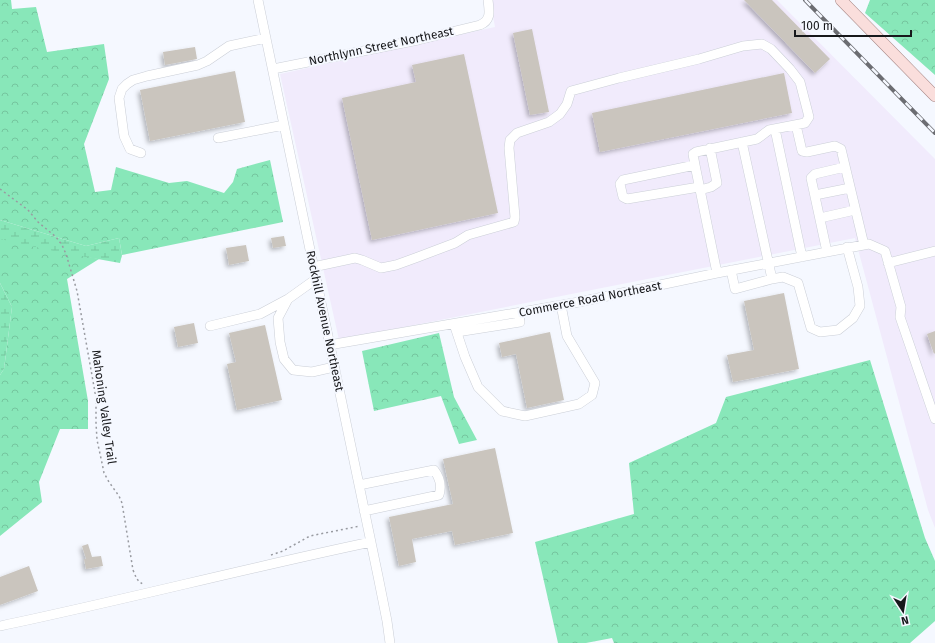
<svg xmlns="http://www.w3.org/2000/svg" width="935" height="643" font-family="'Fira Sans',sans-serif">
<defs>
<pattern id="forest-crowns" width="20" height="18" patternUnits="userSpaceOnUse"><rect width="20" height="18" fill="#88e7b9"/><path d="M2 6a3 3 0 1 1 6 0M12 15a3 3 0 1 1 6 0" fill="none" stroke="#75c59e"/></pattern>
<pattern id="wetland-marsh" width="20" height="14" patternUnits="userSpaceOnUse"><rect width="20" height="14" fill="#88e7b9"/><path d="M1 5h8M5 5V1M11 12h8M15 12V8" fill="none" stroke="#75c59e"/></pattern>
<filter id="shadow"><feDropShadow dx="-2.5" dy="2.5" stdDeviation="2" flood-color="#0004"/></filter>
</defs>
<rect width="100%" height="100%" fill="#f5f8ff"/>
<!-- industrial -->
<path fill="#f1ebfc" d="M 490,0 L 777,0 L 935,159 L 935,528 L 928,510 L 855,238 L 339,340 L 280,74 L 495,27 Z"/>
<!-- forest -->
<path fill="url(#forest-crowns)" d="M 0,0 L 11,0 L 12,9 L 36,7 L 47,52 L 104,44 L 109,79 L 84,144 L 95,192 L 111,190 L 116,167 L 169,183 L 187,181 L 224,193 L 233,182 L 237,169 L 270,160 L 283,222 L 122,255 L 119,238 L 86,246 L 0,220 Z
M 870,0 L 935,0 L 935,75 L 865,13 Z
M 0,238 L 99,259 L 67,279 L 88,401 L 88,429 L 60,429 L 39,482 L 42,502 L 0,536 L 0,375 L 4,369 L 12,307 L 0,283 Z
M 439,333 L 454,397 L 477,440 L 459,444 L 441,396 L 374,411 L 362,351 Z
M 870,360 L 925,538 L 935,561 L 935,621 L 910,643 L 614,643 L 612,638 L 586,643 L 558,643 L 535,542 L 634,514 L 629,463 L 716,423 L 726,397 Z"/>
<!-- wetland -->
<path fill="url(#wetland-marsh)" d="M 0,220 L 86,246 L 119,238 L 122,255 L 120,263 L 58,252 L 0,239 Z
M 0,283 L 12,307 L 4,369 L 0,375 Z"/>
<!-- building -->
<path fill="#cac5be" filter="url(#shadow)" d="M 744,0 L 772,0 L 830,59 L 815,73 Z
M 532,29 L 549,112 L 530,115 L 513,33 Z
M 195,47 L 197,59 L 165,65 L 163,52 Z
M 464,54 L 498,213 L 372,240 L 342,98 L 416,82 L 412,65 Z
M 235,71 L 245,122 L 150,141 L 140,90 Z
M 784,73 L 792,113 L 600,152 L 592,113 Z
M 284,236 L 286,246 L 273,248 L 271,238 Z
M 246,245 L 249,261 L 229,265 L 226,248 Z
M 784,293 L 799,369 L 733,382 L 727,355 L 754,350 L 744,301 Z
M 194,323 L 198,343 L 178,347 L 174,327 Z
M 265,325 L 282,400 L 237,410 L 227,364 L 236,362 L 229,333 Z
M 935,331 L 935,353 L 934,354 L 927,334 Z
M 550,332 L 564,400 L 527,408 L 516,354 L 502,357 L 499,343 Z
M 495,448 L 513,533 L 455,545 L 452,531 L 412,539 L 416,562 L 399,566 L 389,517 L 453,504 L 443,459 Z
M 88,544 L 92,557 L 101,556 L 103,566 L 86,569 L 84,559 L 86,559 L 82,546 Z
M 29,566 L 38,591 L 0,605 L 0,577 Z"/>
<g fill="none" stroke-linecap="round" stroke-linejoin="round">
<!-- minor casing -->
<g stroke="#cbcfd7" stroke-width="10">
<path id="minor" d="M 258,0 L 378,576 L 387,621 L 390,643
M 273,69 L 418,40 L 480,25 C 492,20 489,10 488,0
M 796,125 L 802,151 L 807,152 L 835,146 L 841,149 L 864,245
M 775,129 L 802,257
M 218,138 L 284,125
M 141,153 L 130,149 L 124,136 L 119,98 L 122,89 L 127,84 L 133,80 L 147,76 L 198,65 L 207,61 L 229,46 L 266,38
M 699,187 L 627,199 L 623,197 L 620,184 L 623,180 L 695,165 L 717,273
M 700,190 L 711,187 L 717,183 L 710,148
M 815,195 L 850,188
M 820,218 L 855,210
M 827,252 L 811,178 L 815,174 L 845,167
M 888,263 L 935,251
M 313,267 L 355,258 L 362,260 L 381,268 L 396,265 L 418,257 L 455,243 L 468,235 L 514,222 L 515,217 L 509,148 L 510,140 L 517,133 L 549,122 L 560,114 L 567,104 L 571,91 L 619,78 L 699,59 L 743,46 L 762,44 L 771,49 L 790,69 L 800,82 L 809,117 L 805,123 L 769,130 L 757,139 L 696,152 L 693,154 L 695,165
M 731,270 L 735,289 L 772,279 L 742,142
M 316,279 L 288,299 L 278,318 L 280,342 L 284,359 L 293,370 L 312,372 L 334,367
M 772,279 L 783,277 L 798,283 L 811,328 L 820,332 L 838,330 L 853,318 L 860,306 L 858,287 L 847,247
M 454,324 L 465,357 L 478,387 L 502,411 L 525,416 L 579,404 L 592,395 L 595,383 L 567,336 L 561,305
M 210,326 L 260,314 L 288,299
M 457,332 L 520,322 L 519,313
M 329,345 L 579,302 L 717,273 L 869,244 L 885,251 L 901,307 L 900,317 L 935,419
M 359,485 L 434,470 C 440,478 442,485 439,495 L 364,511
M 0,626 C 124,600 247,568 371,542"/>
</g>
<!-- major casing -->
<g stroke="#a88a89" stroke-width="12">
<path id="major" d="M 841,0 L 935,96"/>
</g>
<!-- path -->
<path stroke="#999ba1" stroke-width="1.5" stroke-dasharray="2 3" stroke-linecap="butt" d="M 0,189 L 28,210 L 38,222 L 56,237 L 62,245 L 66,254 L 77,291 L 96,398 L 96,423 L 97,440 L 102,463 L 104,473 L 109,482 L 119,496 L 122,503 L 133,570 C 136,577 137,582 145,585
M 271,555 L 283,551 L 310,536 L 360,526"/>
<!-- minor -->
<use href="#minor" stroke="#fff" stroke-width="9"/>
<!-- major -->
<use href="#major" stroke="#fadedc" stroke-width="11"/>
<!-- rail casing -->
<g stroke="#6c6d72" stroke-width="4">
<path id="rail" d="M 805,0 L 935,133"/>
</g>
<!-- rail -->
<use href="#rail" stroke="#f5f8ff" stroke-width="2.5" stroke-dasharray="8" stroke-linecap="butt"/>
</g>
<g text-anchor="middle" stroke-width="4" stroke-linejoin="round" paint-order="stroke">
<!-- street labels -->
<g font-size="12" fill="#17181b" stroke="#f5f8ff">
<text transform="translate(381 46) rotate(-12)" y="4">Northlynn Street Northeast</text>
<text transform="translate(590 299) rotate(-11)" y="4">Commerce Road Northeast</text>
<text transform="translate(325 321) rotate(78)" y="4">Rockhill Avenue Northeast</text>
<text transform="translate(104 407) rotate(82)" y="4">Mahoning Valley Trail</text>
</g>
</g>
<!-- north arrow -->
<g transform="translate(903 611) rotate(168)" stroke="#f5f8ff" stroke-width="3" paint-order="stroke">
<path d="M0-3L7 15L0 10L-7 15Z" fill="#17181b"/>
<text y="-6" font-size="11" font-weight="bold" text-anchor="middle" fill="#17181b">N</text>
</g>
<!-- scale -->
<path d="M795 30v6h116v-6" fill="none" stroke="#17181b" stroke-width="2"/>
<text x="801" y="30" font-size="12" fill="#17181b" stroke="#f5f8ff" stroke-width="3" paint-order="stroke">100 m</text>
</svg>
